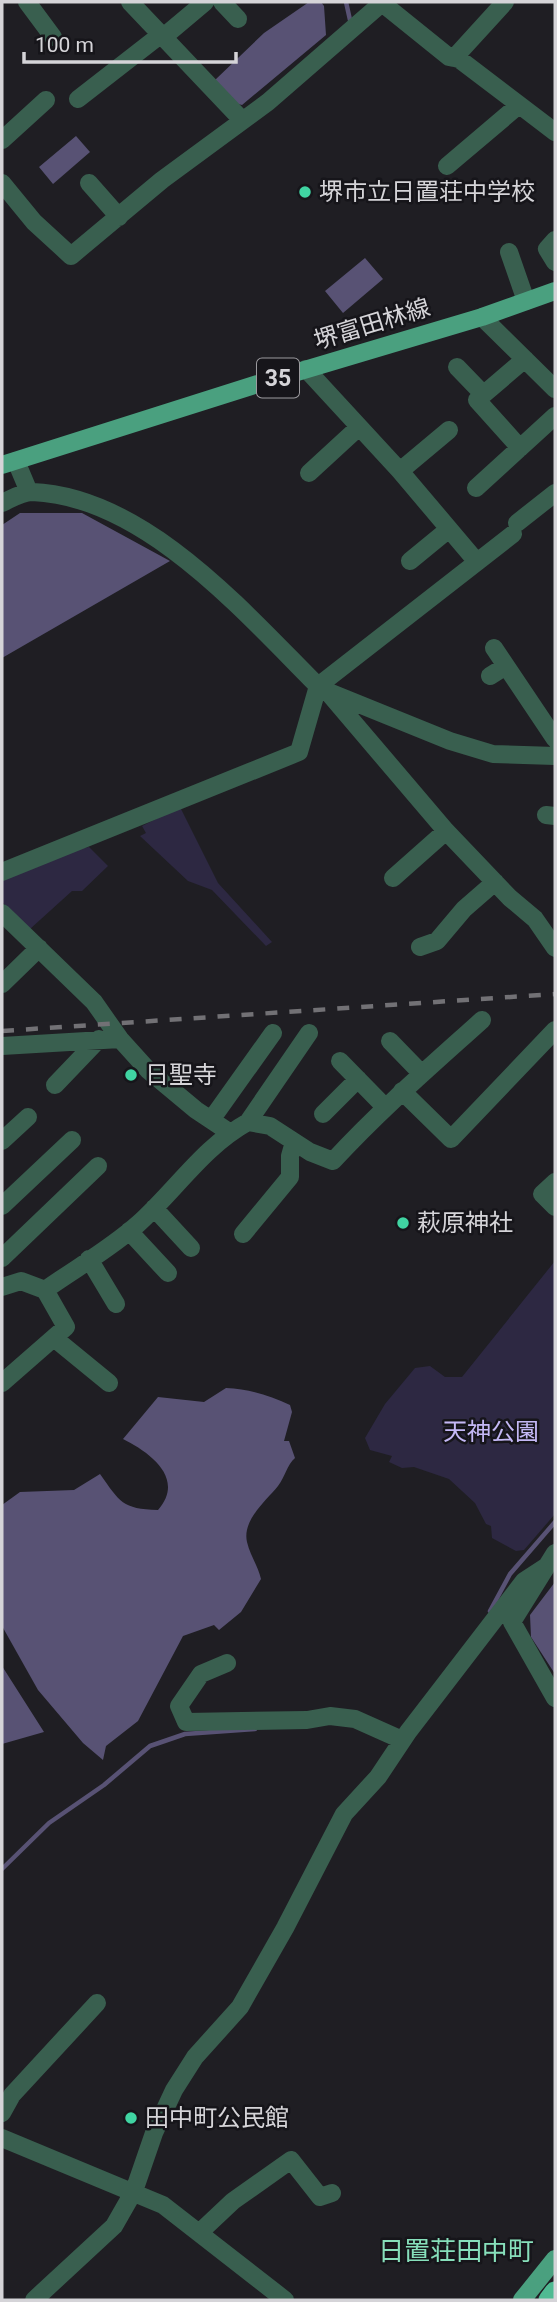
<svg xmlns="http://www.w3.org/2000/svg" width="557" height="2302" font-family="Roboto,'Noto Sans JP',sans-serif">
<rect width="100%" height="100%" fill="#1f1e23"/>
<!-- green -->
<path fill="#2d2842" d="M 180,807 L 218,883 L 272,942 L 266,946 L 212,890 L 188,881 L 140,836 L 146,833 L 142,826 Z
M 89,847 L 108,866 L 82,891 L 72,891 L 30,929 L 2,902 L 2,877 L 65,852 Z
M 555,1261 L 555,1514 L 524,1550 L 516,1551 L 492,1538 L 491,1526 L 486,1524 L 475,1503 L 449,1479 L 414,1467 L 402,1468 L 389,1462 L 392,1456 L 370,1450 L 365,1438 L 385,1404 L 415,1368 L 430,1366 L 445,1377 L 462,1377 Z"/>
<!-- water -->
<path fill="#585274" d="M 309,2 L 321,2 L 324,6 L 326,35 L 242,105 L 238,104 L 215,80 L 264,33 Z
M 76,136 L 90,152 L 53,184 L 39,167 Z
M 365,258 L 383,279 L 343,313 L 325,291 Z
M 20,513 L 82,513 L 170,561 L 2,658 L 2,525 Z
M 226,1388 C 249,1389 269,1395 290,1405 L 292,1412 L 284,1441 L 289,1441 L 295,1458 C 287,1465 285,1477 278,1486 C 266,1501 242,1520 247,1542 C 250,1555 258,1566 261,1579 L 241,1612 L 219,1630 L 214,1625 L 183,1636 L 138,1721 L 106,1746 L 103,1760 L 83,1743 L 38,1690 L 2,1626 L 2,1505 L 20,1492 L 74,1490 L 100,1474 C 120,1502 122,1509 158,1510 C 186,1478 149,1452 123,1439 L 158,1397 L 204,1402 Z
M 555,1582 L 555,1674 L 531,1637 L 530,1615 Z
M 2,1666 L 44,1732 L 2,1744 Z"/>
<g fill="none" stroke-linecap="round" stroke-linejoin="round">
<!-- stream -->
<path stroke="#585274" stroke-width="4.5" d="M 346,2 L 350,20
M 490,1611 L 510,1574 L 555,1522
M 2,1869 L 49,1823 L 104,1785 L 150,1746 L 185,1734 L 255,1729"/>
<!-- minor -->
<path stroke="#395f4f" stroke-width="18" d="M 27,2 L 53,37
M 130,2 L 242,120
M 222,2 L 238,19
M 454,58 L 505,2
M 78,99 L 159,36 L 167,34 L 205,2
M 2,140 L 46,100
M 447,166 L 519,105
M 2,183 L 34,222 L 71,256 L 162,180 L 268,102 L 382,3 L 449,57 L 459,59 L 555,132
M 89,183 L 119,217
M 555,240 L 547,249 L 555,262
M 509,252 L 526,301
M 482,317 L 555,389
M 457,367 L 483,394
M 306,369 L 400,471 L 477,562
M 520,448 L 477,400 L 525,359
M 16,461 L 29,492
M 400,471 L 449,430
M 309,473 L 359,427
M 476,488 L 555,416
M 2,503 C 11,499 22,492 32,492 C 144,496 243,611 318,686 L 326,690 L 446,831 L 510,898 L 535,919 L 555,948
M 517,523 L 555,493
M 410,561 L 449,529
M 494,648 L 555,739
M 490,676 L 506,666
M 329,692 L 450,741 L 493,754 L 555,756
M 546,815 L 555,816
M 2,872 L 299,752 L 318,686 L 513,534
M 393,878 L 446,831
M 2,913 L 94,1002 L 120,1039 L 148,1070 L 196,1110 L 229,1132
M 420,947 L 437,941 L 464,909 L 495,882
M 2,984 L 39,948
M 390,1041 L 422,1074
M 2,1046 L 120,1039
M 340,1061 L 385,1107
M 55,1085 L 99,1039
M 402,1091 L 451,1139 L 555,1030
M 323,1114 L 358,1079
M 211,1120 L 273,1033
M 248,1122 L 309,1033
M 2,1141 L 28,1117
M 555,1182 L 542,1194 L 555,1207
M 2,1206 L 72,1140
M 154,1208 L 191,1248
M 129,1231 L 168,1273
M 243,1234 L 290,1177 L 290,1156 L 294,1142
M 2,1258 L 98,1166
M 89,1259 L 116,1304
M 2,1287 L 21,1281 L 45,1290 C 76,1268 110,1249 138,1224 C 176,1190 203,1147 248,1122 L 270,1126 L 310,1152 L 333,1161 C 380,1110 431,1066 482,1020
M 54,1338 L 109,1383
M 2,1383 L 66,1327 L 45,1290
M 555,1553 L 512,1622 L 555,1698
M 227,1663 L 201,1674 L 179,1706 L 186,1722 L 307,1720 L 330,1716 L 355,1719 L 402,1740
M 2,2113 L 12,2095 L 97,2003
M 2,2138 L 163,2205 L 285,2300
M 199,2233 L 233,2201 L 291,2160 L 320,2197 L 332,2193
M 34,2300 L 114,2226 L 134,2191 L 154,2133 L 174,2090 L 195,2057 L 240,2007 L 285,1928 L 344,1814 L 378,1777 L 408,1732 L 524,1581 L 547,1566"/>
<!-- major -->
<path stroke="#4aa07f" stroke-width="18" d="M 2,465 L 264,382 L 482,317 L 555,291
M 522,2300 L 555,2259"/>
<!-- highway -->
<path stroke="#4fba92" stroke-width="21" d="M 549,2300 L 555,2292"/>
<!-- rail -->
<path stroke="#727175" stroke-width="4.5" stroke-dasharray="12 12" stroke-linecap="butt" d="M 2,1031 L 555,994"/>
</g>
<!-- markers -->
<g fill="#40d4a2" stroke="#16151a" stroke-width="2.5">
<circle cx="305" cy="192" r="7"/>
<circle cx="131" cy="1075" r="7"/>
<circle cx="403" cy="1223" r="7"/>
<circle cx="131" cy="2118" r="7"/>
</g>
<g text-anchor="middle" stroke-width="5" stroke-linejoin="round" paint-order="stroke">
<!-- shield labels -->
<rect fill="#16151a" stroke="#9c9b9f" stroke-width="2" x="257" y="358.5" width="42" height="39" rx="5"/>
<g font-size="23" font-weight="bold" fill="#d5d4d8">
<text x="278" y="386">35</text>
</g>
<!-- poi labels -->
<g font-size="24" fill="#d5d4d8" stroke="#16151a" text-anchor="start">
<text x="319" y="200">堺市立日置荘中学校</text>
<text x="145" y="1083">日聖寺</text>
<text x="417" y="1231">萩原神社</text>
<text x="145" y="2126">田中町公民館</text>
</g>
<!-- street labels -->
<g font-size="24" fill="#d5d4d8" stroke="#16151a">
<text transform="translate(372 324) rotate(-17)" y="8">堺富田林線</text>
</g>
<!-- park labels -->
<g font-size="24" fill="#c4b8f5" stroke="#16151a">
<text x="491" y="1440">天神公園</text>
</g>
<!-- neighbourhood labels -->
<g font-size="26" fill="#87dfbb" stroke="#16151a">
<text x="456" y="2260">日置荘田中町</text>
</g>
</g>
<!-- border -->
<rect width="557" height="2302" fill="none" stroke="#d5d4d8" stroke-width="7"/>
<!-- scale -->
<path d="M24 52v10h212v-10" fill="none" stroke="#d5d4d8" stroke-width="3.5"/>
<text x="35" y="52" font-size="21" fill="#d5d4d8" stroke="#16151a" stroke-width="5" paint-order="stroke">100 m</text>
</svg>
